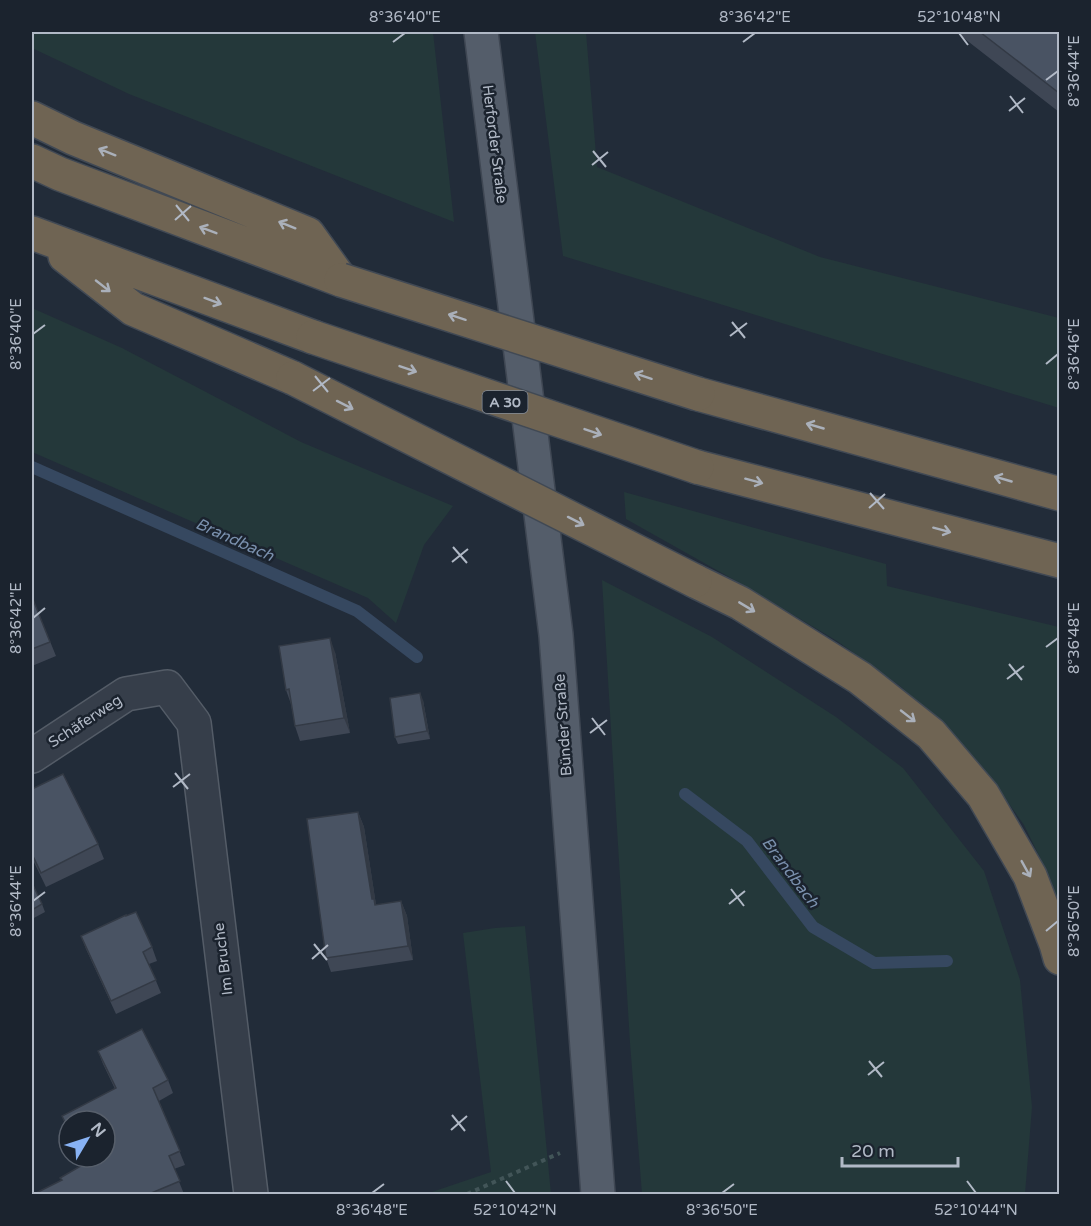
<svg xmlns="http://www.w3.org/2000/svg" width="1091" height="1226" font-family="'Varela Round',sans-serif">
<rect width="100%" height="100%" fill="#222c39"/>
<!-- green -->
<path fill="#24383a" d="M 32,32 L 433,32 L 454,222 L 129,94 L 32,48 Z
M 535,32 L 586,32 L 597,167 L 820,257 L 1059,318 L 1059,408 L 563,256 Z
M 32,308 L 122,348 L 301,442 L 453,506 L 424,545 L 396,623 L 368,598 L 32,452 Z
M 624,492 L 886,564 L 887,586 L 1059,627 L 1059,905 L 1050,878 L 1024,825 L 992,780 L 956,739 L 900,686 L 837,641 L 745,586 L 626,519 Z
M 602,580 L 712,637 L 836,717 L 903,768 L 984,871 L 1020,980 L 1032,1107 L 1025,1194 L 642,1194 L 630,1043 Z
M 525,926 L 551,1194 L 426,1194 L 491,1172 L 463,933 L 495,928 Z"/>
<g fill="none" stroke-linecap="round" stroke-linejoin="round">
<!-- stream -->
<path stroke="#364860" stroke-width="12" d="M 32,467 L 357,611 L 417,657
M 685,794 L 747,841 L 813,927 L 874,963 L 947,961"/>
<!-- minor casing -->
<g stroke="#545c67" stroke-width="36">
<path id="minor" d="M 32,756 L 126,694 L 167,687 L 194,723 L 251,1194"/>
</g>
<!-- major casing -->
<g stroke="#3f4753" stroke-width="36">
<path id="major" d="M 481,32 L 556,635 L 598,1194"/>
</g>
<!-- highway casing -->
<g stroke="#414954" stroke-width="36">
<path id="highway" d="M 32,118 L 73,138 L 308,234 L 341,280
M 32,161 L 60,174 L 341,280
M 32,233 L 313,337
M 65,256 L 133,309 L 293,378
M 698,394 L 1060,494
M 697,467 L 1060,561
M 695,581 L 740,603 L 860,678 L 931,734 L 983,795 L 1030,876 L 1056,944 L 1060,958"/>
</g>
<!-- path -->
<path stroke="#425558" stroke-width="4" stroke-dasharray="4.5 4.5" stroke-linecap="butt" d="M 467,1194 L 560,1153"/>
<!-- minor -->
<use href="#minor" stroke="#363e4a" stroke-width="33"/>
<!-- major -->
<use href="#major" stroke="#545d6a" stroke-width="33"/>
<!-- highway -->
<use href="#highway" stroke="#6f6453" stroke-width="33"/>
<!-- highway-bridge casing -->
<g stroke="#414954" stroke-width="36" stroke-linecap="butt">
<path id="highway-bridge" d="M 341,280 L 698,394
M 313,337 L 697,467
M 293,378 L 695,581"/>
</g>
<!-- highway-bridge -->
<use href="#highway-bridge" stroke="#6f6453" stroke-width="33"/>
</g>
<!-- wall -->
<path fill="#3f4755" d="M 956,32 L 1059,32 L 1059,112 Z
M 32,597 L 56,656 L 32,666 Z
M 335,652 L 350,733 L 300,741 L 295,726 L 291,704 L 286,690 Z
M 423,700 L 430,739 L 398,744 L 395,737 Z
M 32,789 L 98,844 L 104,859 L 46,887 L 32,858 Z
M 358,812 L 364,827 L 376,905 L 401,901 L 407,916 L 413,960 L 331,972 L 326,958 Z
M 32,883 L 42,904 L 45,912 L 32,919 Z
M 81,936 L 152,947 L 157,961 L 149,964 L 161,993 L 116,1014 L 86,949 Z
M 98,1051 L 168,1080 L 173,1093 L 159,1101 L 185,1165 L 174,1169 L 184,1194 L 34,1194 L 61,1181 L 85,1164 L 81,1157 L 105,1157 L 69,1121 L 69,1134 L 62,1116 L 115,1089 L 103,1064 Z"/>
<!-- shaded-wall -->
<path fill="#333a45" d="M 330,638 L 335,652 L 350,733 L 344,718 Z
M 420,693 L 423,700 L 430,739 L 427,731 Z
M 358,812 L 364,827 L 377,911 L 372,899 Z
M 401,901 L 407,916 L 413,960 L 408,946 Z"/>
<!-- building -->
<path fill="#495363" stroke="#333a45" stroke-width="1.5" d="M 980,32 L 1059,32 L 1059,93 Z
M 32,597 L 50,642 L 32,649 Z
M 330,638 L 344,718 L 295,726 L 289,689 L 286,690 L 279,646 Z
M 420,693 L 427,731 L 395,737 L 390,698 Z
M 63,774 L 98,844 L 41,873 L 32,854 L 32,789 Z
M 358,812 L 372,899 L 374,899 L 375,905 L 401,901 L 408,946 L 326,958 L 307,819 Z
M 32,883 L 42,904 L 32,910 Z
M 136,912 L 152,947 L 143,952 L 156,980 L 111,1001 L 81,936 L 126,915 L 126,916 Z
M 142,1029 L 168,1080 L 153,1088 L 180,1151 L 169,1156 L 180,1181 L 149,1194 L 34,1194 L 62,1180 L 60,1178 L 86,1163 L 83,1157 L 105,1157 L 105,1121 L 69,1121 L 69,1130 L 62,1116 L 116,1088 L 98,1051 Z"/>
<!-- one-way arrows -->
<defs><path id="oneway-shaft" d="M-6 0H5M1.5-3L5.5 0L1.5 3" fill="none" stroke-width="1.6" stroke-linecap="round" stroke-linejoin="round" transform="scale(1.5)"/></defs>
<g stroke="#aab0ba">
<use href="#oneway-shaft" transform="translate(107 152) rotate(-158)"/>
<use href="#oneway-shaft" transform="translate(287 225) rotate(-158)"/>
<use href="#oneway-shaft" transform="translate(208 230) rotate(-159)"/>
<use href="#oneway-shaft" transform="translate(103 286) rotate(38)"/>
<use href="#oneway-shaft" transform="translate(213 301) rotate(20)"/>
<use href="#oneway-shaft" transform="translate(457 317) rotate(-162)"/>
<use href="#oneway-shaft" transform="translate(408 369) rotate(19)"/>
<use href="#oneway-shaft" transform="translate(643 376) rotate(-162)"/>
<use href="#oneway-shaft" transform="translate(345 405) rotate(27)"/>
<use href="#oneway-shaft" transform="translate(815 426) rotate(-164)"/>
<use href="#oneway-shaft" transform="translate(593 432) rotate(19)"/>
<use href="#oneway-shaft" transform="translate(1003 479) rotate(-164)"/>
<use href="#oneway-shaft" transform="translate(754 481) rotate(15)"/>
<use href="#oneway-shaft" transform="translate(576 521) rotate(27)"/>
<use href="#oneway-shaft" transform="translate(942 530) rotate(15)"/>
<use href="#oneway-shaft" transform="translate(747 607) rotate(31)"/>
<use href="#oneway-shaft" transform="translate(908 716) rotate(38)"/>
<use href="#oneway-shaft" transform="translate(1026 869) rotate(61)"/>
</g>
<!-- ticks -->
<path fill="none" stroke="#b1b9c6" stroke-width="2" d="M 959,33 L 968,45M 393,42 L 405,33M 743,42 L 755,33M 1046,80 L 1058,71M 1010,96 L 1023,113M 1009,111 L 1025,98M 593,151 L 606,167M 592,165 L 608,152M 176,205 L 189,221M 175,220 L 191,206M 732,322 L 745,338M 33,334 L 45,325M 730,336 L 747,323M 1046,364 L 1058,354M 315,376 L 328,392M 313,391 L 330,378M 870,493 L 884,509M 869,508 L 885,494M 453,547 L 467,563M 452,562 L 468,549M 33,618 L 45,608M 1046,647 L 1058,638M 1009,664 L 1022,680M 1007,679 L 1024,666M 592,718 L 605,735M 590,733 L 607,720M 175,773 L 188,789M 173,787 L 190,774M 731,889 L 744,906M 33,901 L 45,892M 729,904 L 745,891M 1046,931 L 1058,921M 314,944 L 327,960M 312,959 L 328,945M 869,1061 L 882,1077M 868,1075 L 884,1062M 452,1115 L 465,1131M 451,1130 L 467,1116M 506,1181 L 515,1193M 967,1181 L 976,1193M 372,1193 L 384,1184M 722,1193 L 734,1184"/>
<g text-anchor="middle" stroke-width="5" stroke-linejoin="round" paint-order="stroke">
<!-- shield labels -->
<rect fill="#1b232e" stroke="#848c98" stroke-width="1.5" x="482.5" y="391" width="45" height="22" rx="4.5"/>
<g font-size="14" font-weight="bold" fill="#b1b9c6">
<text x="505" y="407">A 30</text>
</g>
<!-- street labels -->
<g font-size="15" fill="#b1b9c6" stroke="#1b232e">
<text transform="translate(495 144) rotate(83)" y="5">Herforder Straße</text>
<text transform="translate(85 721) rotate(-33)" y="5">Schäferweg</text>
<text transform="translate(563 725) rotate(-94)" y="5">Bünder Straße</text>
<text transform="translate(223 959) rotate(-97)" y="5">Im Bruche</text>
</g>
<!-- water labels -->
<g font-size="16" font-style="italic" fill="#7a90ad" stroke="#1b232e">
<text transform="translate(235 539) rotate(24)" y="6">Brandbach</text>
<text transform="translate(791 872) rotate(53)" y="6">Brandbach</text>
</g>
</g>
<!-- border -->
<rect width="1091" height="1226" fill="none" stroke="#1b232e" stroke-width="66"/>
<!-- north arrow -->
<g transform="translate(87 1139) rotate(51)"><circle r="28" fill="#1b232e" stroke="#575f6b" stroke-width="1.5"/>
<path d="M0-4.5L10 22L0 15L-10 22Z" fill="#88b2f4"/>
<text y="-9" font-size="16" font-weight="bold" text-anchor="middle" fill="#b1b9c6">N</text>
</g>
<!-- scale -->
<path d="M842 1157v9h116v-9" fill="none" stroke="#b1b9c6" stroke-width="3"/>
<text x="851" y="1157" font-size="18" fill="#b1b9c6" stroke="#1b232e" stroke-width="4.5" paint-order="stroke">20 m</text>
<rect x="33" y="33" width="1025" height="1160" fill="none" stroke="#b1b9c6" stroke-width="2"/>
<g font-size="15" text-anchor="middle" fill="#b1b9c6">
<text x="405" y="22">8°36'40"E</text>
<text x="755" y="22">8°36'42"E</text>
<text x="959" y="22">52°10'48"N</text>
<text transform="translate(1074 71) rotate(-90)" y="5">8°36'44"E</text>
<text transform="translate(16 334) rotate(-90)" y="5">8°36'40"E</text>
<text transform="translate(1074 354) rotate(-90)" y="5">8°36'46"E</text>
<text transform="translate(16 618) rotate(-90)" y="5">8°36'42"E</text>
<text transform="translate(1074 638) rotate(-90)" y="5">8°36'48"E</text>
<text transform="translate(16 901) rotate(-90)" y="5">8°36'44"E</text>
<text transform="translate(1074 921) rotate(-90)" y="5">8°36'50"E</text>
<text x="372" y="1215">8°36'48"E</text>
<text x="515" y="1215">52°10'42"N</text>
<text x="722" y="1215">8°36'50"E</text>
<text x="976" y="1215">52°10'44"N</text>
</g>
</svg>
